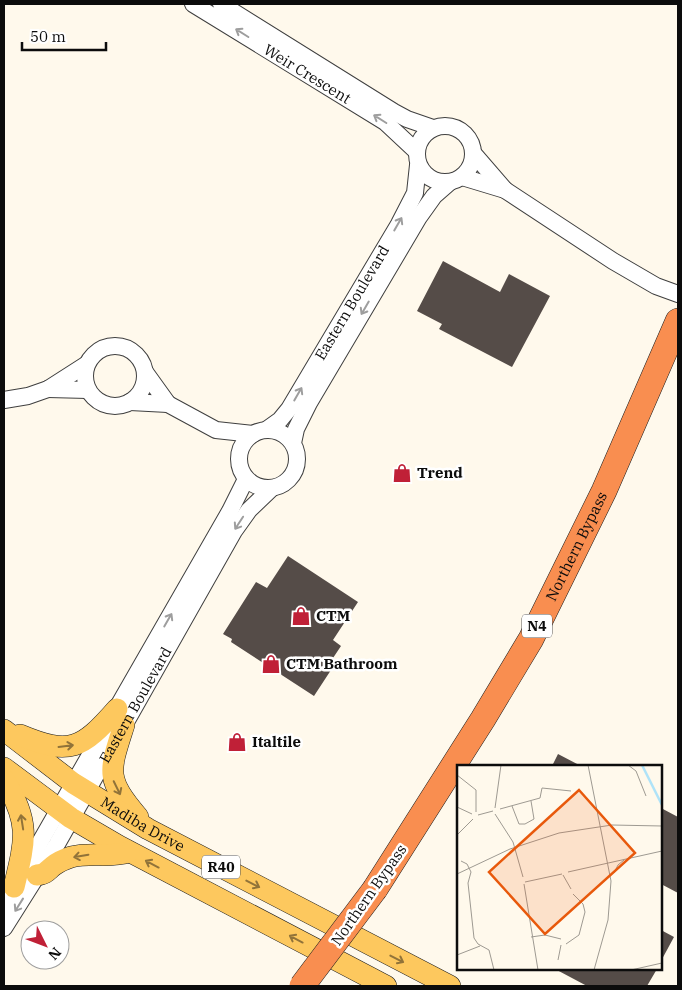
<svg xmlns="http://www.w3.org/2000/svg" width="682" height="990" font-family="'IBM Plex Serif',serif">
<rect width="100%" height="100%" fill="#fff9ec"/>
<!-- building -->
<path fill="#554c48" d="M 443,261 L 500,292 L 509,274 L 550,296 L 512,367 L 439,329 L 442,324 L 417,311 Z
M 288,556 L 358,602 L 333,640 L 341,646 L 327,667 L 331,670 L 314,696 L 231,642 L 232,639 L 223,634 L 256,582 L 267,588 Z
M 558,754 L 581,766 L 552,766 Z
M 661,808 L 678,817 L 678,893 L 661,884 Z
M 661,930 L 674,937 L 661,961 Z
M 555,969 L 657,969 L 647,986 L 587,986 Z"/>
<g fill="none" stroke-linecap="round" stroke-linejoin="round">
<!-- minor casing -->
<g stroke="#3f3f3f" stroke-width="18">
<g id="minor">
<path id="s1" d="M 193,4 L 385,122 L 416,151"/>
<path d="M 221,4 L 394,112 L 407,119 L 433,128"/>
<circle cx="445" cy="154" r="28"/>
<path d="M 473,153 L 505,190"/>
<path d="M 462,177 L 505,190 L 613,261 L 656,286 L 678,294"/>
<circle cx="115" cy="376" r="30"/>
<path d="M 145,372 L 168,404"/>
<path d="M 48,389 L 88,390"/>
<path d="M 4,400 L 28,396 L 48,389 L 87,364"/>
<path d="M 130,402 L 168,404 L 216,430 L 253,434"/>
<circle cx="268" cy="459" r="29"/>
<path id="s2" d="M 266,430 L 280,420 L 289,409 L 399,224 L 415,193 L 418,165"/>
<path d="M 293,443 L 296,429 L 309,403 L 419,217 L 434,196 L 450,182"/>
<path d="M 4,905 L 230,511 L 246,479"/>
<path id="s3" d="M 4,928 L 57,844 L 234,531 L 249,510 L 272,488"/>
</g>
</g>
<!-- major casing -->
<g stroke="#1d1d1d" stroke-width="22">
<g id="major">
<path d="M 124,725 C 109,772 105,778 138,817"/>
<path id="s4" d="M 4,730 L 73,783 L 148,829 L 450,986"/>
<path d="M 20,735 C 70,756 82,749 117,709"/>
<path d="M 4,768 L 71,818 L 119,846 L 386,986"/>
<path d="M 4,779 C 30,823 26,838 14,887"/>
<path d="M 37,875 C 46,874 47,871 53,866 C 58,862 65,859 71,857 C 91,852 110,858 129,852"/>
</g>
</g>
<!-- highway casing -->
<g stroke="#1d1d1d" stroke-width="26">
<g id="highway">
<path id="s5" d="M 375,889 L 483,719 L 531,639 L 604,491 L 678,321"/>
</g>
</g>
<!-- minor -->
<use href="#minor" stroke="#fff" stroke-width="16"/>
<!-- major -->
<use href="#major" stroke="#fdc85e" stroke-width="21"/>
<!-- highway -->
<use href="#highway" stroke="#f98e50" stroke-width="25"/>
<!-- highway-bridge casing -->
<g stroke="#1d1d1d" stroke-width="26" stroke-linecap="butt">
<path id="highway-bridge" d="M 302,986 L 375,889"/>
</g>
<!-- highway-bridge -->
<use href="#highway-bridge" stroke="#f98e50" stroke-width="25"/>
</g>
<!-- one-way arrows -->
<defs><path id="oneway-shaft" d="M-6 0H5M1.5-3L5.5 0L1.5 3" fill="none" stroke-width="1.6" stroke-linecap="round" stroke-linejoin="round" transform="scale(1.25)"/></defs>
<g stroke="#9e9e9e">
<use href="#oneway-shaft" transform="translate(242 33) rotate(-148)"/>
<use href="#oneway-shaft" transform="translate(380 119) rotate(-148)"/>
<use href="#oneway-shaft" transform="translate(398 224) rotate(-60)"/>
<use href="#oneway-shaft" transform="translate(365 308) rotate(120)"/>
<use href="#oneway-shaft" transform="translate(298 394) rotate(-60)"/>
<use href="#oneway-shaft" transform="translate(239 523) rotate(123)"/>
<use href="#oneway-shaft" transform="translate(168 620) rotate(-60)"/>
<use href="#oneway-shaft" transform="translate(19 905) rotate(122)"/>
</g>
<g stroke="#917339">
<use href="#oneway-shaft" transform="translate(66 746) rotate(-7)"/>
<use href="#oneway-shaft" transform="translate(117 788) rotate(64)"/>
<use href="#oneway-shaft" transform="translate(22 822) rotate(-99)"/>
<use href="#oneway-shaft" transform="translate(81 856) rotate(170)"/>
<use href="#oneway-shaft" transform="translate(152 864) rotate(-152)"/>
<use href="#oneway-shaft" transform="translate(253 884) rotate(27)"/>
<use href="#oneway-shaft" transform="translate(296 939) rotate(-152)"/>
<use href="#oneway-shaft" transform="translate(397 959) rotate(27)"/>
</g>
<!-- icons -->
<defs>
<g id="shop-bare" transform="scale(1.5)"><path d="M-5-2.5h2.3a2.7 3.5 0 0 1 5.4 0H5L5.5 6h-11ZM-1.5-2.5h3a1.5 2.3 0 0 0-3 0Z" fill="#c02037" stroke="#fff" stroke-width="2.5" paint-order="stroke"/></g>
</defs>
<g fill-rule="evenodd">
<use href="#shop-bare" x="402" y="473"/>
<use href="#shop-bare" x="301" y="616"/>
<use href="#shop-bare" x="271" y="664"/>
<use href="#shop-bare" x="237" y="742"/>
</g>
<g text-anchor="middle" stroke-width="5" stroke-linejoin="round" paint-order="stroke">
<!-- shield labels -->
<g fill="#fff" stroke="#555" stroke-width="1">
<rect x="522" y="614.5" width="30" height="23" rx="4"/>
<rect x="202" y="855.5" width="38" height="23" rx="4"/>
</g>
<g font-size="14" font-weight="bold" fill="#0c0c0c">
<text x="537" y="631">N4</text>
<text x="221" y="872">R40</text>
</g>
<!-- street labels -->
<g font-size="15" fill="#0c0c0c" stroke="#fff">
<text dy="5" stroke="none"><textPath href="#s1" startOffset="134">Weir Crescent</textPath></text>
<text dy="5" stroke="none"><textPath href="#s2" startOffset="155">Eastern Boulevard</textPath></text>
<text dy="5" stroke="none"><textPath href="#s5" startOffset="398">Northern Bypass</textPath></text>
<text dy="5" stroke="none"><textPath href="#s3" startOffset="259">Eastern Boulevard</textPath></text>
<text dy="5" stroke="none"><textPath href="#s4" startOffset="168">Madiba Drive</textPath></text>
<text transform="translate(369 895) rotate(-55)" y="5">Northern Bypass</text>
</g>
<!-- poi labels -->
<g font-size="15" font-weight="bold" fill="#0c0c0c" stroke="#fff" text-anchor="start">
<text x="417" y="478">Trend</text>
<text x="316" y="621">CTM</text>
<text x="286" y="669">CTM Bathroom</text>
<text x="252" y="747">Italtile</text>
</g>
</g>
<!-- overview -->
<g transform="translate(457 765)">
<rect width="205" height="205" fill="#fff9ec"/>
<path fill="none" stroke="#afe3f8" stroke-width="2.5" d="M 185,0 L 205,40"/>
<path fill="none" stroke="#9e9a92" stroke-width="1" d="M 104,0 L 167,0M 131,0 L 154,116 L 151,155 L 137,205M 171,0 L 179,6 L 189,31M 0,10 L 19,25 L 19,47M 55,41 L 62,59 L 68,59 L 77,54 L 74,36M 0,42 L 15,49M 38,43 L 44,0M 43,44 L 83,33 L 85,23 L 114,26M 38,49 L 56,77 L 66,112M 21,50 L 36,46M 0,70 L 16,54M 4,96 L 10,99 L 14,107 L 11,118 L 17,173 L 21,179 L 32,185 L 37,205M 111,107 L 205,86M 157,108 L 161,100 L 167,95M 0,109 L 53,84 L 102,68 L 155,60 L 205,61M 106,110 L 114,124M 68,117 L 105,109M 67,119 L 81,205M 74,172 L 88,170 L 104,174M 109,179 L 122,170 L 128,147 L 126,139 L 116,129M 0,190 L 23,181M 101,195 L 104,180M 174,205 L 205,198"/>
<path fill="#e8590c" fill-opacity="0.15" stroke="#e8590c" stroke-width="2.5" d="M 122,25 L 178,88 L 88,169 L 32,107 Z"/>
<rect width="205" height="205" fill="none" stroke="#0c0c0c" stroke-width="2.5"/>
</g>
<!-- border -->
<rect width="682" height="990" fill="none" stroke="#0c0c0c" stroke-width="10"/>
<!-- north arrow -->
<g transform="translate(45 945) rotate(132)"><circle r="24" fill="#ffffff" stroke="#9e9e9e"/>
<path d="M0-4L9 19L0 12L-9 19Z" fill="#c02037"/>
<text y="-8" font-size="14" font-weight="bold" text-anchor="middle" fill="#0c0c0c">N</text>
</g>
<!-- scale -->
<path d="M22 42v8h84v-8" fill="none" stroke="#0c0c0c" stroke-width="2.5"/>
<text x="30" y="42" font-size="15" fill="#0c0c0c" stroke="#ffffff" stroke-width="4" paint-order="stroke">50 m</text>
</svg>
